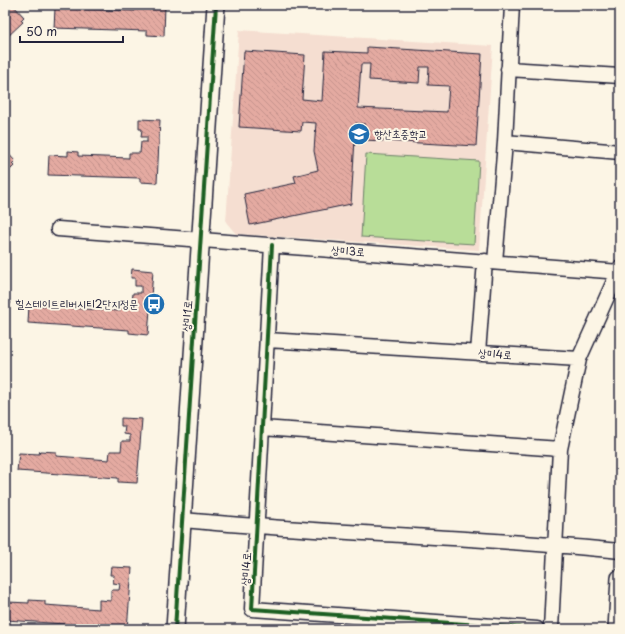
<svg xmlns="http://www.w3.org/2000/svg" width="625" height="634" font-family="'Playpen Sans','Poor Story',sans-serif">
<defs>
<pattern id="building-back-hatch" width="6" height="6" patternUnits="userSpaceOnUse"><rect width="6" height="6" fill="#e4aaa1"/><path d="M-1 5l2 2M0 0l6 6M5-1l2 2" fill="none" stroke="#c3928c"/></pattern>
</defs>
<rect width="100%" height="100%" fill="#fcf5e5"/>
<filter id="ink" filterUnits="userSpaceOnUse"><feTurbulence type="fractalNoise" baseFrequency=".025" numOctaves="2"/><feDisplacementMap in="SourceGraphic" scale="8" xChannelSelector="R" yChannelSelector="G"/><feConvolveMatrix kernelMatrix="1 2 1 2 8 2 1 2 1" color-interpolation-filters="sRGB"/></filter>
<g filter="url(#ink)">
<!-- built -->
<path fill="#f5ded1" d="M 239,30 L 493,46 L 479,250 L 236,234 L 226,222 Z"/>
<!-- pitch -->
<path fill="#b8dd98" stroke="#6d806a" d="M 366,154 L 479,161 L 474,244 L 361,237 Z"/>
<!-- building -->
<path fill="url(#building-back-hatch)" stroke="#22223b" fill-rule="evenodd" d="M 5,5 L 13,5 L 24,17 L 21,20 L 23,22 L 5,39 Z
M 75,5 L 85,5 L 85,9 L 135,11 L 135,6 L 165,5 L 164,36 L 147,35 L 147,31 L 54,28 L 55,8 L 74,8 Z
M 367,47 L 482,54 L 476,146 L 364,140 L 365,124 L 356,123 L 351,204 L 250,225 L 244,194 L 296,183 L 294,176 L 318,170 L 314,151 L 316,123 L 302,122 L 301,131 L 239,127 L 244,51 L 305,55 L 302,99 L 322,101 L 325,51 L 367,53 ZM 361,64 L 370,64 L 369,80 L 419,83 L 420,67 L 429,67 L 428,85 L 449,86 L 447,112 L 358,108 Z
M 5,67 L 7,67 L 5,94 Z
M 139,119 L 160,120 L 157,183 L 140,182 L 140,178 L 48,175 L 49,155 L 68,156 L 68,151 L 78,152 L 78,156 L 129,158 L 129,153 L 140,153 L 141,142 L 147,142 L 147,137 L 141,137 L 142,129 L 139,129 Z
M 5,150 L 15,161 L 12,164 L 14,166 L 5,175 Z
M 132,269 L 153,271 L 148,335 L 129,333 L 129,330 L 28,323 L 29,305 L 50,306 L 51,302 L 67,303 L 66,308 L 120,311 L 121,302 L 132,303 L 133,293 L 141,293 L 141,286 L 135,286 L 135,278 L 131,278 Z
M 5,296 L 11,303 L 7,307 L 9,309 L 5,313 Z
M 121,418 L 142,419 L 137,483 L 118,482 L 118,478 L 17,471 L 19,453 L 39,454 L 40,451 L 56,452 L 56,456 L 109,460 L 110,451 L 121,451 L 122,441 L 130,441 L 130,435 L 124,434 L 125,426 L 121,426 Z
M 111,567 L 132,568 L 127,629 L 108,629 L 108,627 L 6,620 L 8,602 L 29,603 L 29,600 L 45,601 L 45,605 L 99,609 L 99,600 L 111,601 L 111,590 L 119,590 L 120,584 L 113,583 L 114,575 L 110,575 Z"/>
<g fill="none" stroke-linecap="round" stroke-linejoin="round">
<!-- minor casing -->
<g stroke="#22223b" stroke-width="17">
<path id="minor" d="M 508,69 L 620,76
M 505,142 L 620,152
M 58,229 L 620,272
M 272,245 L 252,609 L 537,629
M 495,262 L 505,142 L 512,5
M 267,340 L 579,359
M 478,353 L 485,261
M 262,428 L 560,449
M 183,520 C 328,534 475,536 620,551
M 551,629 L 560,449 L 579,359 L 620,268"/>
</g>
<!-- tertiary casing -->
<g stroke="#22223b" stroke-width="20">
<path id="tertiary" d="M 175,629 L 216,5
M 617,629 L 620,578"/>
</g>
<!-- minor -->
<use href="#minor" stroke="#fcf5e5" stroke-width="14"/>
<!-- tertiary -->
<use href="#tertiary" stroke="#fcf5e5" stroke-width="17"/>
<!-- cycleway casing -->
<g stroke="#fcf5e5" stroke-width="6">
<path id="cycleway" d="M 272,245 L 252,609 L 537,629
M 175,629 L 216,5"/>
</g>
<!-- cycleway -->
<use href="#cycleway" stroke="#1b5e20" stroke-width="4"/>
</g>
</g>
<!-- icons -->
<defs>
<g id="school-disc" transform="scale(1.15)"><circle r="9.5" fill="#1f6fb2" stroke="#fcf5e5"/><path d="M0-5L7-2L0 1L-7-2ZM-4 1L0 2.5L4 1V4Q0 6-4 4Z" fill="#fff"/></g>
<g id="bus-disc" transform="scale(1.15)"><circle r="9.5" fill="#1f6fb2" stroke="#fcf5e5"/><path d="M-5-6H5V4H4V6H2V4H-2V6H-4V4H-5ZM-3.5-4V0h7V-4ZM-3.5 1.2v1.5H-2V1.2ZM2 1.2v1.5H3.5V1.2Z" fill="#fff"/></g>
</defs>
<g fill-rule="evenodd">
<use href="#school-disc" x="359" y="134"/>
<use href="#bus-disc" x="154" y="304"/>
</g>
<g text-anchor="middle" stroke-width="4" stroke-linejoin="round" paint-order="stroke">
<!-- poi labels -->
<g font-size="11" fill="#22223b" stroke="#fcf5e5" text-anchor="start">
<text x="374" y="138">향산초중학교</text>
<text x="138" y="308" text-anchor="end">힐스테이트리버시티2단지정문</text>
</g>
<!-- street labels -->
<g font-size="11" fill="#22223b" stroke="#fcf5e5">
<text transform="translate(348 251) rotate(4)" y="4">상미3로</text>
<text transform="translate(187 316) rotate(-86)" y="4">상미1로</text>
<text transform="translate(495 354) rotate(4)" y="4">상미4로</text>
<text transform="translate(246 569) rotate(-87)" y="4">상미4로</text>
</g>
</g>
<!-- margin -->
<rect width="625" height="634" fill="none" stroke="#fcf5e5" stroke-width="20"/>
<rect x="10" y="10" width="605" height="614" fill="none" stroke="#22223b" stroke-width="1.5" filter="url(#ink)"/>
<!-- scale -->
<path d="M20 36v6h103v-6" fill="none" stroke="#22223b" stroke-width="2"/>
<text x="26" y="36" font-size="12" fill="#22223b" stroke="#fcf5e5" stroke-width="3" paint-order="stroke">50 m</text>
</svg>
